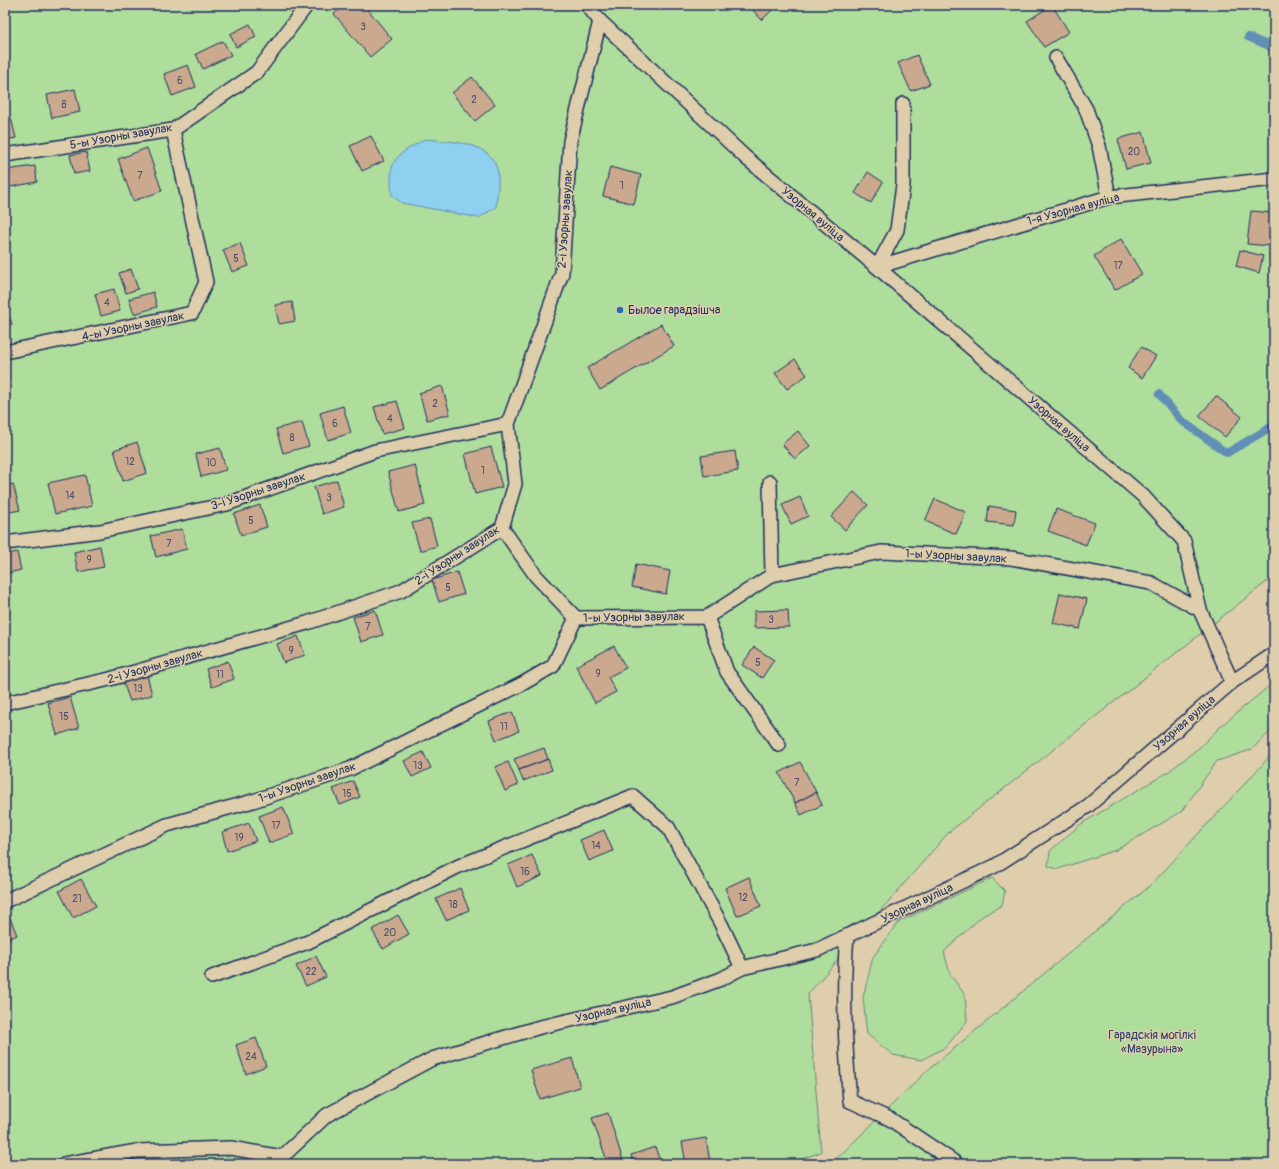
<svg xmlns="http://www.w3.org/2000/svg" width="1279" height="1169" font-family="Pangolin,sans-serif">
<rect width="100%" height="100%" fill="#dfceab"/>
<filter id="ink" filterUnits="userSpaceOnUse"><feTurbulence type="fractalNoise" baseFrequency=".025" numOctaves="2"/><feDisplacementMap in="SourceGraphic" scale="8" xChannelSelector="R" yChannelSelector="G"/><feConvolveMatrix kernelMatrix="1 2 1 2 8 2 1 2 1" color-interpolation-filters="sRGB"/></filter>
<g filter="url(#ink)">
<!-- green -->
<path fill="#aedd9c" stroke="#64867d" d="M 5,5 L 1274,5 L 1274,576 L 949,832 L 808,994 L 821,1152 L 788,1164 L 5,1164 Z
M 1274,682 L 1274,728 L 1251,750 L 1217,761 L 1181,812 L 1116,850 L 1058,869 L 1048,866 L 1050,851 L 1081,824 L 1168,772 L 1200,747 L 1221,726 Z
M 1274,752 L 1274,1164 L 831,1164 L 928,1070 L 1151,885 Z
M 992,878 L 1005,891 L 1002,905 L 981,917 L 944,952 L 950,974 L 965,995 L 967,1021 L 946,1047 L 921,1060 L 893,1055 L 867,1034 L 863,998 L 873,957 L 899,922 Z"/>
<!-- water -->
<path fill="#8fcff0" stroke="#618fb6" d="M 55,5 L 124,5 L 113,8 Z
M 425,139 C 450,142 493,140 498,173 C 499,184 497,196 496,207 L 479,218 L 402,203 L 392,195 C 388,158 395,156 425,139 Z"/>
<g fill="none" stroke-linecap="round" stroke-linejoin="round">
<!-- stream -->
<path stroke="#618fb6" stroke-width="8" d="M 1248,37 L 1274,48
M 1159,394 L 1182,421 L 1227,453 L 1271,427 L 1274,428"/>
</g>
<!-- building -->
<path fill="#caa98e" stroke="#1b2f5e" d="M 345,5 L 364,5 L 392,39 L 370,57 L 334,14 Z
M 748,5 L 777,5 L 762,20 Z
M 1052,5 L 1069,32 L 1044,47 L 1027,21 Z
M 1268,5 L 1274,5 L 1274,7 L 1271,9 Z
M 250,24 L 256,37 L 236,47 L 230,34 Z
M 223,41 L 231,55 L 203,69 L 196,54 Z
M 917,55 L 930,84 L 911,91 L 898,63 Z
M 188,65 L 196,87 L 172,96 L 164,74 Z
M 472,77 L 495,105 L 475,121 L 452,93 Z
M 75,89 L 80,112 L 52,118 L 47,95 Z
M 11,118 L 16,138 L 5,140 L 5,120 Z
M 1143,132 L 1151,163 L 1126,169 L 1118,139 Z
M 371,136 L 384,161 L 362,171 L 350,146 Z
M 147,148 L 162,191 L 133,201 L 118,159 Z
M 86,152 L 90,171 L 74,174 L 70,155 Z
M 35,166 L 37,182 L 5,188 L 5,170 Z
M 610,167 L 641,175 L 634,204 L 603,196 Z
M 868,172 L 883,182 L 871,203 L 855,193 Z
M 1251,211 L 1274,213 L 1271,246 L 1247,244 Z
M 1121,239 L 1142,274 L 1115,290 L 1094,256 Z
M 240,243 L 249,266 L 232,272 L 223,250 Z
M 1240,250 L 1263,256 L 1259,273 L 1236,266 Z
M 131,269 L 138,289 L 126,293 L 119,273 Z
M 114,289 L 120,311 L 101,316 L 95,294 Z
M 153,292 L 157,307 L 134,314 L 129,299 Z
M 292,302 L 295,321 L 279,324 L 275,305 Z
M 5,306 L 12,324 L 5,327 Z
M 661,324 L 674,346 L 600,390 L 587,368 Z
M 1141,347 L 1156,356 L 1142,378 L 1128,368 Z
M 795,359 L 807,375 L 787,389 L 775,373 Z
M 442,386 L 450,414 L 427,420 L 419,393 Z
M 1216,396 L 1242,417 L 1225,437 L 1199,416 Z
M 397,401 L 405,428 L 382,434 L 374,407 Z
M 343,406 L 351,433 L 328,440 L 320,413 Z
M 302,422 L 309,446 L 283,453 L 276,429 Z
M 798,431 L 810,446 L 795,459 L 782,444 Z
M 137,442 L 147,473 L 123,481 L 114,450 Z
M 491,447 L 502,487 L 475,494 L 465,454 Z
M 220,448 L 226,470 L 201,477 L 196,454 Z
M 735,451 L 738,471 L 704,476 L 701,456 Z
M 415,465 L 425,505 L 399,512 L 388,472 Z
M 85,475 L 92,506 L 55,514 L 48,483 Z
M 337,480 L 344,507 L 322,514 L 314,487 Z
M 13,484 L 20,510 L 5,513 L 5,486 Z
M 854,492 L 868,505 L 845,530 L 831,517 Z
M 800,497 L 808,516 L 791,524 L 782,505 Z
M 935,499 L 966,512 L 956,534 L 925,521 Z
M 260,505 L 267,527 L 241,535 L 234,514 Z
M 989,506 L 1016,510 L 1014,525 L 987,522 Z
M 1056,509 L 1095,523 L 1086,545 L 1048,531 Z
M 430,519 L 437,546 L 420,551 L 412,523 Z
M 182,529 L 187,549 L 156,557 L 151,536 Z
M 100,546 L 104,567 L 78,572 L 74,552 Z
M 17,552 L 21,570 L 5,574 L 5,555 Z
M 636,564 L 670,571 L 666,594 L 632,587 Z
M 457,572 L 464,594 L 439,602 L 432,580 Z
M 1060,593 L 1087,599 L 1080,629 L 1053,623 Z
M 375,610 L 383,635 L 361,642 L 353,617 Z
M 788,610 L 789,627 L 754,628 L 754,611 Z
M 298,636 L 305,655 L 284,663 L 277,644 Z
M 614,646 L 626,668 L 608,677 L 616,692 L 595,703 L 576,666 Z
M 754,647 L 774,660 L 762,678 L 742,665 Z
M 228,661 L 234,679 L 212,687 L 206,669 Z
M 147,675 L 152,695 L 130,701 L 123,682 Z
M 70,697 L 79,728 L 57,735 L 48,703 Z
M 512,712 L 519,731 L 496,740 L 489,721 Z
M 544,748 L 548,759 L 519,770 L 514,759 Z
M 423,752 L 431,768 L 412,777 L 404,761 Z
M 548,759 L 552,770 L 523,781 L 519,770 Z
M 508,762 L 518,785 L 505,791 L 495,767 Z
M 800,762 L 816,792 L 795,803 L 779,773 Z
M 353,781 L 360,797 L 340,805 L 333,789 Z
M 816,792 L 822,805 L 801,815 L 795,803 Z
M 283,807 L 294,834 L 269,843 L 259,816 Z
M 249,823 L 256,841 L 227,851 L 222,832 Z
M 604,830 L 613,851 L 589,861 L 580,840 Z
M 532,855 L 542,876 L 517,887 L 508,865 Z
M 749,877 L 761,906 L 737,916 L 725,888 Z
M 81,879 L 96,906 L 73,918 L 59,891 Z
M 460,888 L 469,910 L 446,920 L 436,899 Z
M 7,911 L 17,935 L 5,940 L 5,912 Z
M 398,915 L 409,934 L 383,949 L 372,930 Z
M 316,956 L 326,977 L 306,986 L 296,966 Z
M 256,1038 L 266,1066 L 246,1074 L 236,1045 Z
M 572,1058 L 580,1087 L 540,1099 L 531,1070 Z
M 608,1113 L 624,1164 L 608,1164 L 592,1118 Z
M 706,1138 L 710,1162 L 686,1164 L 682,1142 Z
M 655,1147 L 661,1164 L 634,1164 L 631,1155 Z
M 594,1158 L 596,1164 L 580,1164 Z"/>
<g fill="none" stroke-linecap="round" stroke-linejoin="round">
<!-- service casing -->
<g stroke="#1b2f5e" stroke-width="16">
<path id="service" d="M 587,5 L 600,21 L 745,157 L 877,267 L 1143,496 L 1184,541 L 1200,610 L 1232,682
M 1056,58 L 1086,109 L 1099,146 L 1109,197
M 5,155 L 173,130 L 257,72 L 307,5
M 877,267 L 1109,197 L 1274,179
M 877,267 L 897,230 L 903,185 L 903,104
M 5,352 L 192,313 L 206,282 L 173,130
M 770,482 L 772,575
M 502,528 L 536,576 L 576,618
M 5,543 L 100,531 L 227,504 L 375,451 L 508,424
M 707,617 L 727,672 L 779,745
M 5,703 L 110,679 L 307,623 L 401,591 L 502,528 L 515,484 L 508,424 L 562,273 L 570,141 L 600,21
M 5,901 L 167,825 L 253,801 L 350,769 L 522,684 L 553,666 L 576,618 L 707,617 L 772,575 L 881,552 L 1011,558 L 1151,583 L 1200,610
M 847,936 C 842,992 845,1046 850,1101 L 890,1119 L 957,1164
M 212,977 L 308,942 L 459,866 L 633,796 L 668,827 L 721,924 L 742,968
M 282,1157 L 327,1115 L 432,1059 L 540,1027 L 672,997 L 721,979 L 742,968 L 817,950 L 995,866 L 1088,806 L 1232,682 L 1274,654
M 64,1164 L 137,1151 L 231,1148 L 282,1157 L 278,1164"/>
</g>
<!-- service -->
<use href="#service" stroke="#dfceab" stroke-width="13"/>
</g>
</g>
<!-- markers -->
<circle fill="#1f6fb2" stroke="#dfceab" stroke-width="1.5" cx="620" cy="310" r="4"/>
<g text-anchor="middle" stroke-width="3" stroke-linejoin="round" paint-order="stroke">
<!-- number labels -->
<g font-size="10" fill="#474e6a">
<text x="363" y="30">3</text>
<text x="180" y="84">6</text>
<text x="474" y="103">2</text>
<text x="64" y="108">8</text>
<text x="1134" y="155">20</text>
<text x="140" y="179">7</text>
<text x="622" y="189">1</text>
<text x="236" y="262">5</text>
<text x="1118" y="269">17</text>
<text x="107" y="306">4</text>
<text x="435" y="407">2</text>
<text x="390" y="422">4</text>
<text x="335" y="427">6</text>
<text x="292" y="441">8</text>
<text x="130" y="465">12</text>
<text x="211" y="466">10</text>
<text x="483" y="474">1</text>
<text x="70" y="499">14</text>
<text x="329" y="501">3</text>
<text x="251" y="524">5</text>
<text x="169" y="547">7</text>
<text x="89" y="563">9</text>
<text x="448" y="591">5</text>
<text x="771" y="623">3</text>
<text x="368" y="630">7</text>
<text x="291" y="654">9</text>
<text x="758" y="666">5</text>
<text x="598" y="677">9</text>
<text x="220" y="678">11</text>
<text x="138" y="692">13</text>
<text x="64" y="720">15</text>
<text x="504" y="730">11</text>
<text x="418" y="769">13</text>
<text x="797" y="786">7</text>
<text x="347" y="797">15</text>
<text x="276" y="829">17</text>
<text x="239" y="841">19</text>
<text x="596" y="849">14</text>
<text x="525" y="875">16</text>
<text x="743" y="901">12</text>
<text x="77" y="902">21</text>
<text x="453" y="908">18</text>
<text x="390" y="936">20</text>
<text x="311" y="975">22</text>
<text x="251" y="1060">24</text>
</g>
<!-- street labels -->
<g font-size="12" fill="#1b2f5e" stroke="#dfceab">
<text transform="translate(121 136) rotate(-10)" y="4">5-ы Узорны завулак</text>
<text transform="translate(1073 209) rotate(-15)" y="4">1-я Узорная вуліца</text>
<text transform="translate(813 214) rotate(40)" y="4">Узорная вуліца</text>
<text transform="translate(565 219) rotate(-86)" y="4">2-і Узорны завулак</text>
<text transform="translate(133 326) rotate(-12)" y="4">4-ы Узорны завулак</text>
<text transform="translate(1059 424) rotate(41)" y="4">Узорная вуліца</text>
<text transform="translate(258 491) rotate(-18)" y="4">3-і Узорны завулак</text>
<text transform="translate(457 555) rotate(-33)" y="4">2-і Узорны завулак</text>
<text transform="translate(956 556) rotate(3)" y="4">1-ы Узорны завулак</text>
<text transform="translate(634 617) rotate(-1)" y="4">1-ы Узорны завулак</text>
<text transform="translate(155 666) rotate(-16)" y="4">2-і Узорны завулак</text>
<text transform="translate(1184 723) rotate(-41)" y="4">Узорная вуліца</text>
<text transform="translate(307 782) rotate(-19)" y="4">1-ы Узорны завулак</text>
<text transform="translate(917 903) rotate(-25)" y="4">Узорная вуліца</text>
<text transform="translate(613 1010) rotate(-13)" y="4">Узорная вуліца</text>
</g>
<!-- poi labels -->
<g font-size="12" fill="#1b2f5e" stroke="#dfceab" text-anchor="start">
<text x="628" y="314">Былое гарадзішча</text>
</g>
<!-- park labels -->
<g font-size="12" fill="#2a4064" stroke="#dfceab">
<text x="1152" y="1039">Гарадскія могілкі<tspan x="1152" dy="14">«Мазурына»</tspan></text>
</g>
</g>
<!-- margin -->
<rect width="1279" height="1169" fill="none" stroke="#dfceab" stroke-width="20"/>
<rect x="10" y="10" width="1259" height="1149" fill="none" stroke="#1b2f5e" stroke-width="1.5" filter="url(#ink)"/>
</svg>
